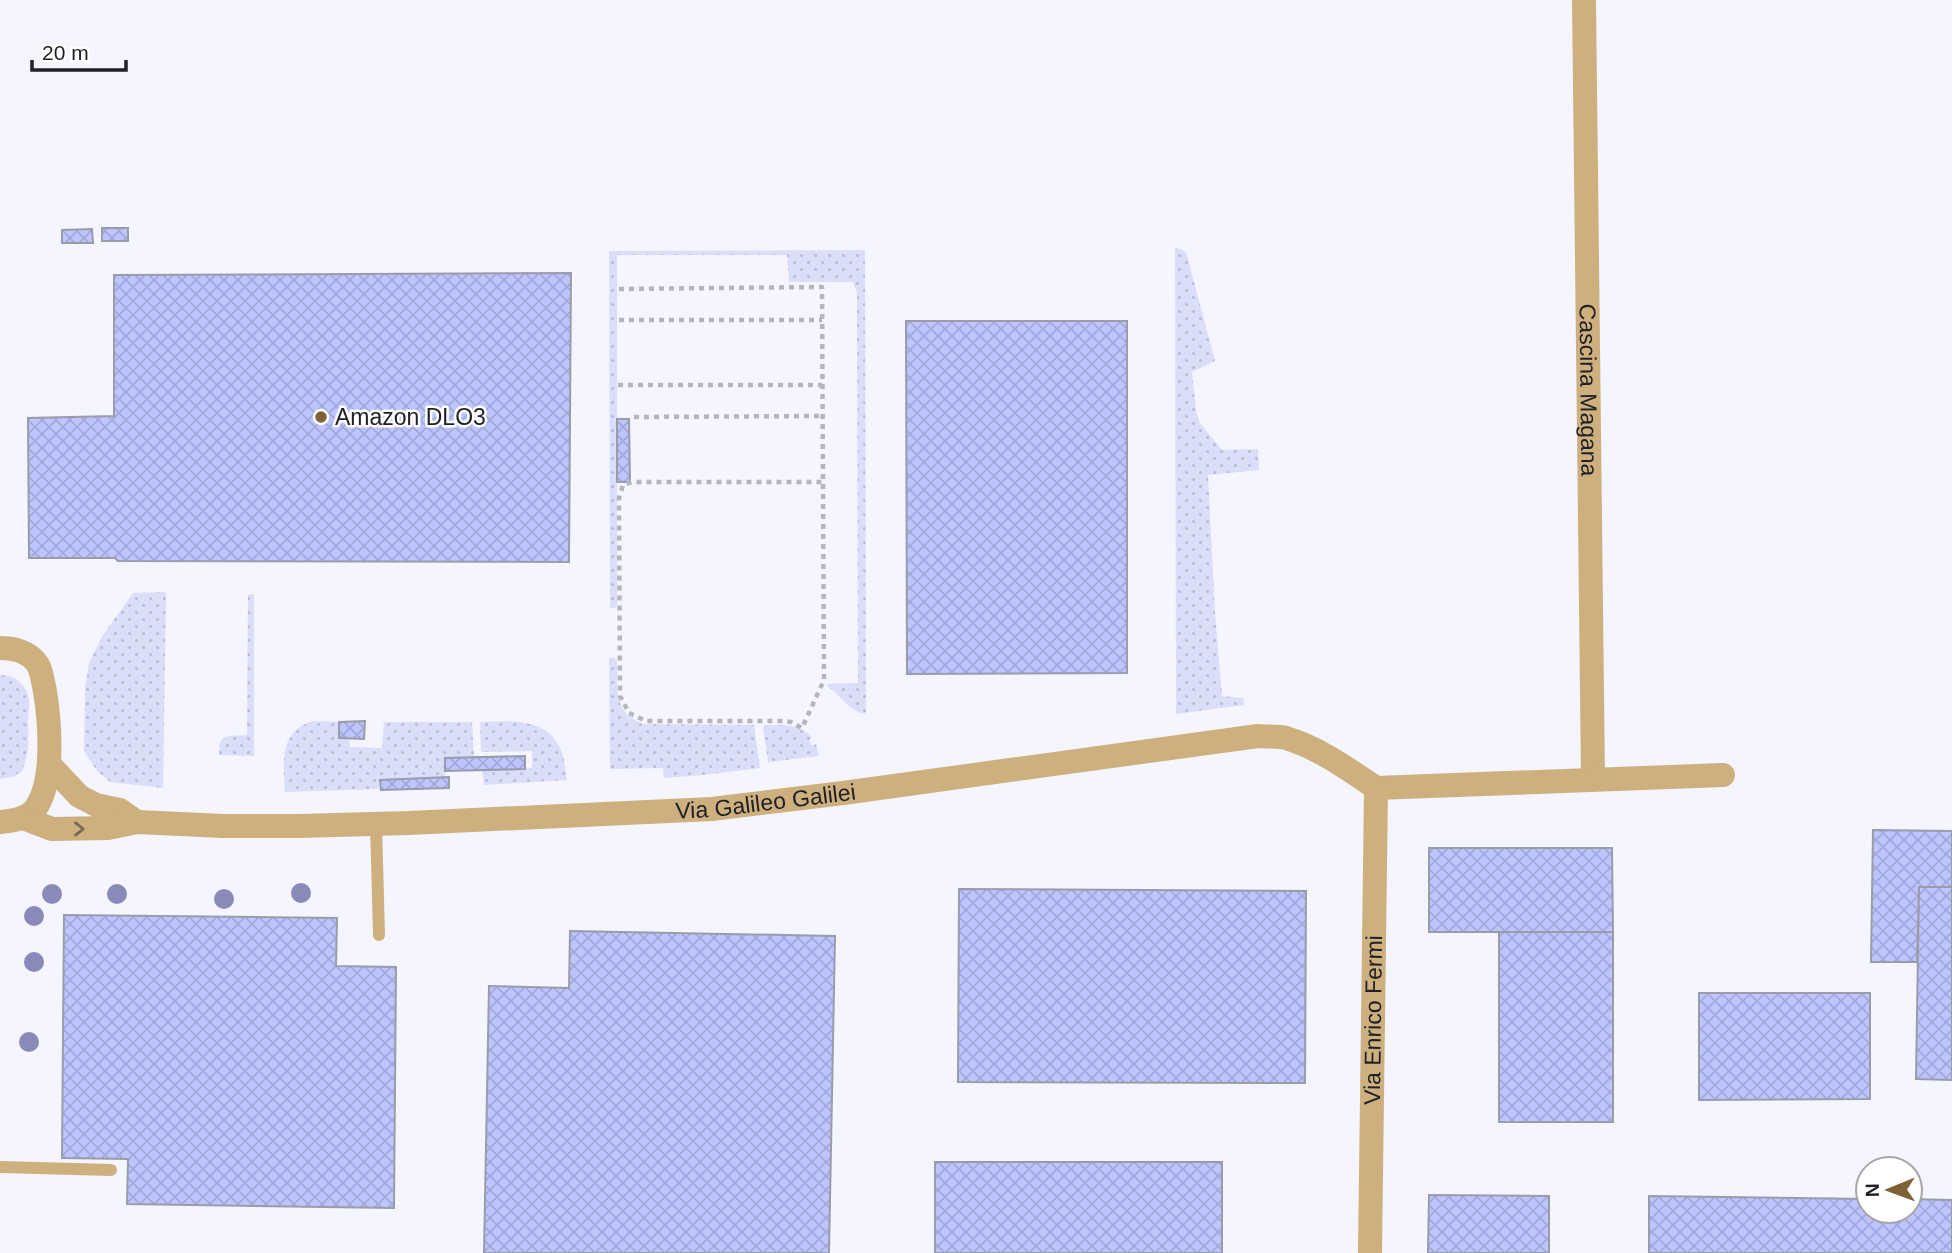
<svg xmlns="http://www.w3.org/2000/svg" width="1952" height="1253" font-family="Arial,sans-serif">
<defs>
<pattern id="green-dots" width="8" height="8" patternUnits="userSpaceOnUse" patternTransform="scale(1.75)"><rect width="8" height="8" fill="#dadef8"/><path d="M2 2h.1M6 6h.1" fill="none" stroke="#bbbed4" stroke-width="1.8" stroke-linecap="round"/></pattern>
<pattern id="building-cross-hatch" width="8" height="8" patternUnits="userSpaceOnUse" patternTransform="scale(1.75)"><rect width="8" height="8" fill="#bdc5ff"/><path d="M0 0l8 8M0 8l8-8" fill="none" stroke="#a2a9da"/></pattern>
</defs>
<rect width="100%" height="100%" fill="#f4f5fe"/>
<!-- green -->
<path fill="url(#green-dots)" d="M 1175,247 L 1186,252 L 1215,361 L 1192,372 L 1196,411 L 1200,423 L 1222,450 L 1258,449 L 1259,470 L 1208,475 L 1215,613 L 1222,696 L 1243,698 L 1244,705 L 1176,714 Z
M 865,250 L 866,714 C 850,713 841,695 828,687 L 827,684 L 858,683 L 857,293 L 853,282 L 789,282 L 787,255 L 617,255 L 617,606 L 614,608 L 610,608 L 609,251 Z
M 166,592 L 163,788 L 110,782 L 97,771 L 84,751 L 85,688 L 89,663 L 103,635 L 133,593 Z
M 254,594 L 254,756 L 219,755 C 219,731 228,737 247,735 L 248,595 Z
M 609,658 L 614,658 L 617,661 C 618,690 612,711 643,724 L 754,725 L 760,768 L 702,775 L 664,778 L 663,768 L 610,769 Z
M 0,675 C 15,674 28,686 29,701 C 30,708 28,716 28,723 C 29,741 29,754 22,771 L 13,777 L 0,779 Z
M 314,721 L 338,722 L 339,739 L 349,740 L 350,747 L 382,748 L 384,722 L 472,722 L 474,756 L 444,758 L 445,777 L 380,780 L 379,789 L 285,792 C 283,762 279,730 314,721 Z
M 480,722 C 507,721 546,717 560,748 C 565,758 565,770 567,780 L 484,785 L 482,771 L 532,768 L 532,751 L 481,752 Z
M 769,725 C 785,725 800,724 812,737 L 809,740 L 812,746 L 816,744 L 819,756 L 768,762 L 763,726 Z"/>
<!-- building -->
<path fill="url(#building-cross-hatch)" stroke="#999ca9" stroke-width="2" d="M 102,228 L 128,228 L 128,241 L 102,241 Z
M 92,229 L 93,243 L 62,243 L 62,230 Z
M 571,273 L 569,562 L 118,561 L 115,558 L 29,558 L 28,418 L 114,416 L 114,275 Z
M 906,321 L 1127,321 L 1127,673 L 907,674 Z
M 617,419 L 629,419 L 630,482 L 617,482 Z
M 365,721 L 364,739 L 339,738 L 339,722 Z
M 525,756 L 525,769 L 445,771 L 445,758 Z
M 449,777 L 449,788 L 381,790 L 380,780 Z
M 1873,830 L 1952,831 L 1952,887 L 1919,887 L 1917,962 L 1871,962 Z
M 1429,848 L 1612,848 L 1613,932 L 1429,932 Z
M 1919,887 L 1952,887 L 1952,1080 L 1916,1079 Z
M 959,889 L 1306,891 L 1305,1083 L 958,1082 Z
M 64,915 L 337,918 L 336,966 L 396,967 L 394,1208 L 127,1204 L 128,1159 L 62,1158 Z
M 570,931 L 835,936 L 829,1253 L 484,1253 L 489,986 L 569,988 Z
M 1499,932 L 1613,932 L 1613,1122 L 1499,1122 Z
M 1699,993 L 1870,993 L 1870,1099 L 1699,1100 Z
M 935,1162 L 1222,1162 L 1222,1253 L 935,1253 Z
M 1429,1195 L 1549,1196 L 1549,1253 L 1428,1253 Z
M 1649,1196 L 1868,1199 L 1868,1211 L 1910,1211 L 1910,1199 L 1952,1200 L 1952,1253 L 1649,1253 Z"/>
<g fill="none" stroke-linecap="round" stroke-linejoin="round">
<!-- path -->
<path stroke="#b4b5bd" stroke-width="4.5" stroke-dasharray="5 5" stroke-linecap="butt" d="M 619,289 L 822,287 L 824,680 L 802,728 L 791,722 L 783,721 L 646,721 L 629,713 L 620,696 L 619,498 L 623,485 L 632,482 L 822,482
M 619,320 L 822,320
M 618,385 L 822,385
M 634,417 L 822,416"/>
<!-- service -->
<path stroke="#ceb07f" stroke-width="12" d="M 376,824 L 379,935
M 0,1167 L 111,1170"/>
<!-- minor -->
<g stroke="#ceb07f" stroke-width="24">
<path id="s1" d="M 1584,0 L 1593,779"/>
<path d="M 0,648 C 14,648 30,652 38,665 C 42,672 43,683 45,691 C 50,723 55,782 35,809 C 27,819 12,821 0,822"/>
<path d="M 49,764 L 79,796 L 96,805 L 120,810 L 137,822"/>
<path d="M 1376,788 L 1723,775"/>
<path id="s2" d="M 23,818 L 52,829 L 108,828 L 137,822 L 223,826 L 299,826 L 409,823 L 712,809 L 843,793 L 1258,736 C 1267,737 1278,736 1286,738 C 1319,748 1348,769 1376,788"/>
<path id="s3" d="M 1370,1253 L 1376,788"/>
</g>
</g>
<!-- trees -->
<g fill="#8a8aba">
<circle cx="301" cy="893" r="10"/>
<circle cx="52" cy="894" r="10"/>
<circle cx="117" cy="894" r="10"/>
<circle cx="224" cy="899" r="10"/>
<circle cx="34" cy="916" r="10"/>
<circle cx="34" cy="962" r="10"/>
<circle cx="29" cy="1042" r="10"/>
</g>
<!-- one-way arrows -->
<defs><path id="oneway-chevron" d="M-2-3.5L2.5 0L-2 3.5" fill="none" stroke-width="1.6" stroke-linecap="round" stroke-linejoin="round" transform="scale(1.75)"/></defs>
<use stroke="#776852" href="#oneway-chevron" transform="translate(79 829)"/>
<!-- markers -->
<circle fill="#7e6235" stroke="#fff" stroke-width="2.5" cx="321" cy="417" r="7"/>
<g text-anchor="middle" stroke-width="5" stroke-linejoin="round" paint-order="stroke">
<!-- street labels -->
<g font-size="23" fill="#202126" stroke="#fff">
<text dy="8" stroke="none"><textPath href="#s1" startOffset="390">Cascina Magana</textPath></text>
<text dy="8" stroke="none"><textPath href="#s2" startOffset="746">Via Galileo Galilei</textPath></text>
<text dy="8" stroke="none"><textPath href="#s3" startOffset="233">Via Enrico Fermi</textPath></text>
</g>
<!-- poi labels -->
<g font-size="23" fill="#202126" stroke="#fff" text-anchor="start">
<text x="335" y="425">Amazon DLO3</text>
</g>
</g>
<!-- north arrow -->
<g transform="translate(1889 1190) rotate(269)"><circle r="33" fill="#ffffff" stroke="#a6a6a8" stroke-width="2"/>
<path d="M0-5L12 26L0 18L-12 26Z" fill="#7e6235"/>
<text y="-10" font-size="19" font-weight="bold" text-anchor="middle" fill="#202126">N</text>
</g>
<!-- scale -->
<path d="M32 60v10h94v-10" fill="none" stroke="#202126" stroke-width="3.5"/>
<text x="42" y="60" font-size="21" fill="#202126" stroke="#ffffff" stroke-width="5" paint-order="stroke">20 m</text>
</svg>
